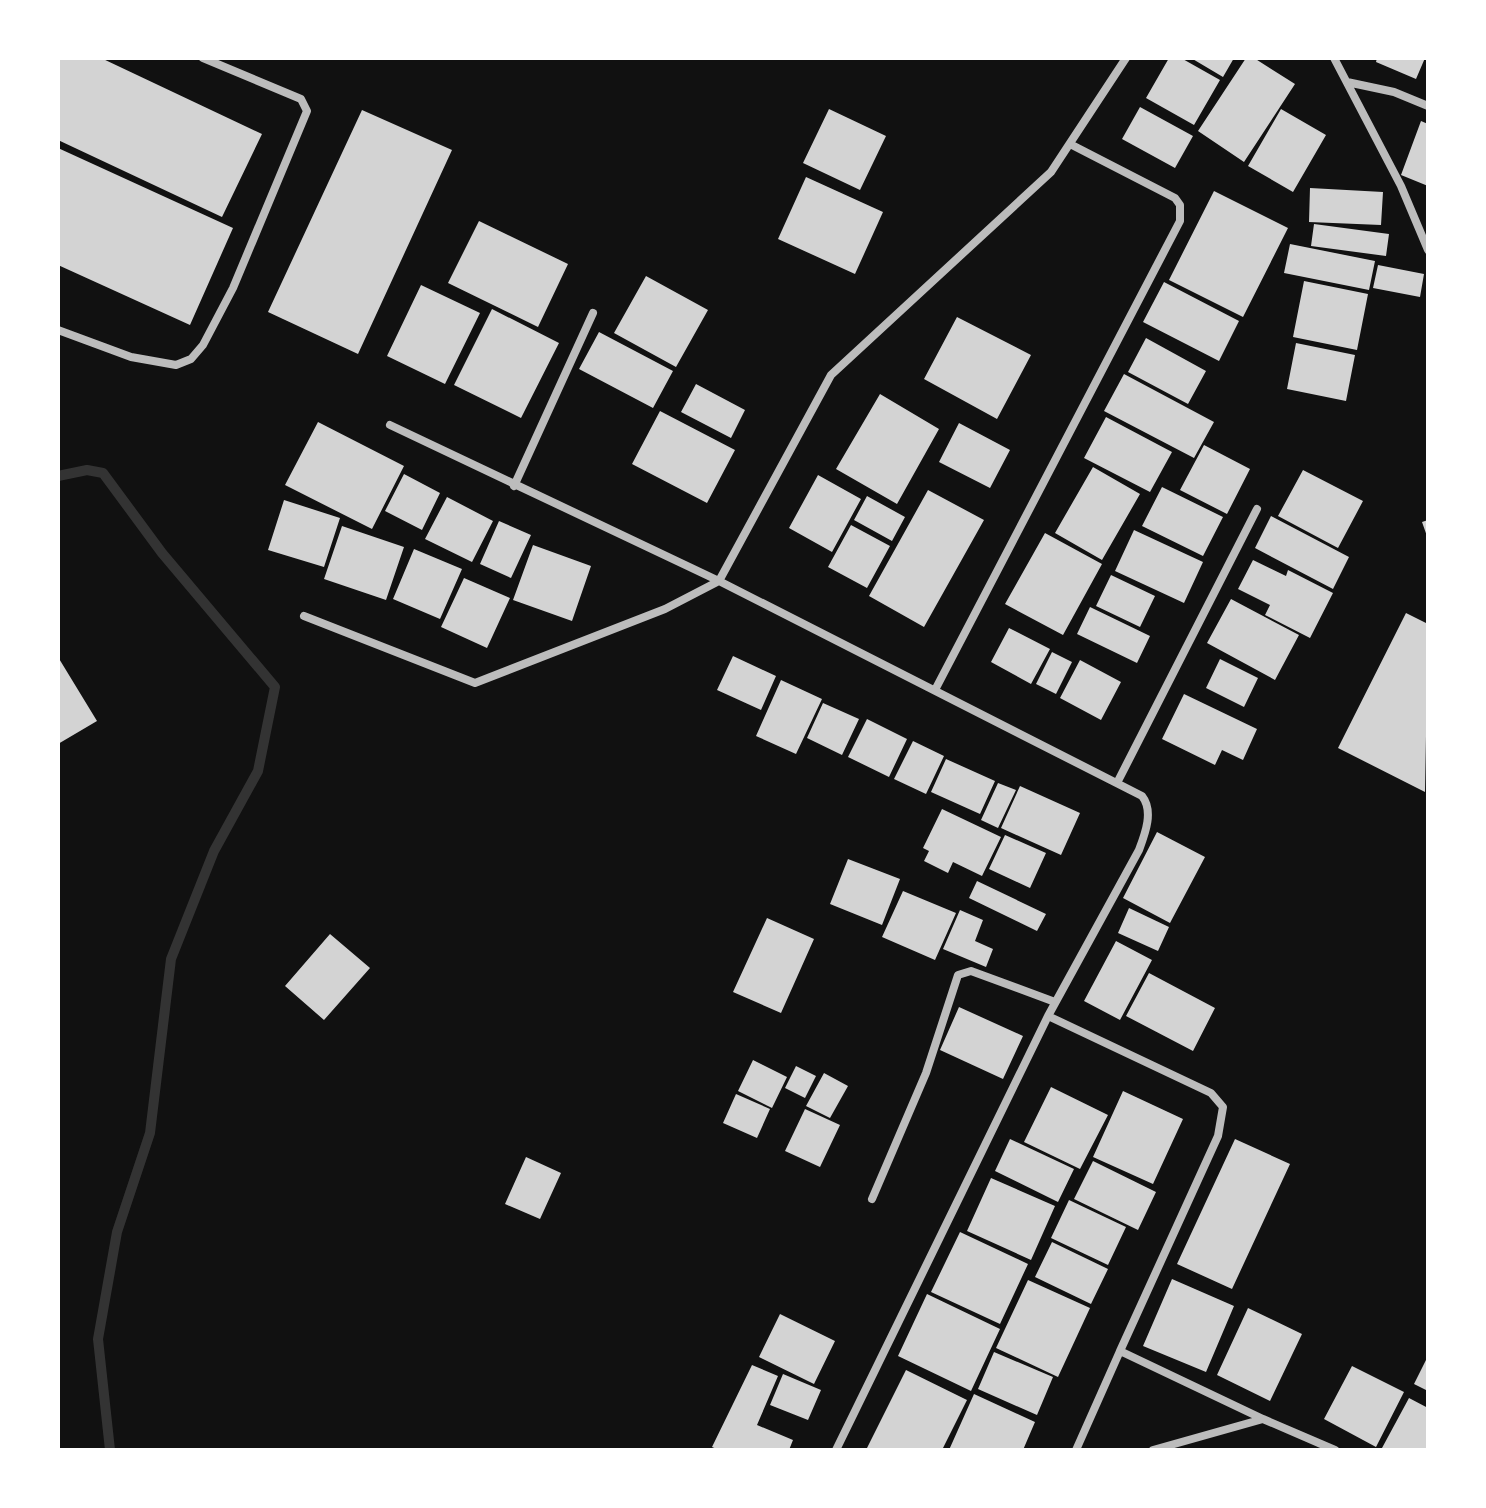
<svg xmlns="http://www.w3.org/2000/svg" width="1486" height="1508" font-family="Arial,sans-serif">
<rect width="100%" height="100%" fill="#111"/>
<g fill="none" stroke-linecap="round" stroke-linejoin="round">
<!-- stream -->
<path stroke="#333" stroke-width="10" d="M 58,476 L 87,470 L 103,473 L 162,553 L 275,687 L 258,771 L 214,851 L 171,959 L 150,1133 L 117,1232 L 98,1339 L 110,1450"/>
</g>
<!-- building -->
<path fill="#d3d3d3" d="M 58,58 L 101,58 L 262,134 L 222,217 L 58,140 Z
M 1169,58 L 1181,58 L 1220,80 L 1194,125 L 1146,98 Z
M 1191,58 L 1234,58 L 1223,77 Z
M 1246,58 L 1254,58 L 1295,84 L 1244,162 L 1198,131 Z
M 1377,58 L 1425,58 L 1416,79 L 1376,62 Z
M 1140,107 L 1193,136 L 1175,168 L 1122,139 Z
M 829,109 L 886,136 L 860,190 L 803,163 Z
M 1281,109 L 1326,135 L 1293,192 L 1248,166 Z
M 362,110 L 452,150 L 358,354 L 268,312 Z
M 1421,121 L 1428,124 L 1428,186 L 1401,175 Z
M 58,148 L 233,228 L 190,325 L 58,265 Z
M 806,177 L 883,212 L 855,274 L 778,239 Z
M 1310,188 L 1383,192 L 1381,225 L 1309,222 Z
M 1214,191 L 1288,228 L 1243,317 L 1169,280 Z
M 479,221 L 568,264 L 538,327 L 448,283 Z
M 1314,224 L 1389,234 L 1386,256 L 1311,246 Z
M 1290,244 L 1375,261 L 1369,290 L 1284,273 Z
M 1378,265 L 1424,274 L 1420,297 L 1373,288 Z
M 646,276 L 708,310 L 676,367 L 614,333 Z
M 1304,281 L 1368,294 L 1357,350 L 1293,337 Z
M 1164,282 L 1239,321 L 1219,361 L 1143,322 Z
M 421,285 L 480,313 L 445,384 L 387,356 Z
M 492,309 L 559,343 L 521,418 L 454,385 Z
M 957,317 L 1031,355 L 997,419 L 924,379 Z
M 599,332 L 673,371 L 653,408 L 579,369 Z
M 1146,338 L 1206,371 L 1188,404 L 1128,372 Z
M 1296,343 L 1355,355 L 1346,401 L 1287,389 Z
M 1124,374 L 1214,422 L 1194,458 L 1104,411 Z
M 696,384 L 745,410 L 731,438 L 681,412 Z
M 880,394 L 939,429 L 897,504 L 836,469 Z
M 660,411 L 735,450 L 707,503 L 632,464 Z
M 1106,417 L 1172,452 L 1150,492 L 1084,458 Z
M 318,422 L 404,466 L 372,529 L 285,485 Z
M 959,423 L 1010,450 L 990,488 L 939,462 Z
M 1204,445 L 1250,469 L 1227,514 L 1180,490 Z
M 1093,467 L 1140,494 L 1102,560 L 1055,533 Z
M 1303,470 L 1363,501 L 1338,548 L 1278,516 Z
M 404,474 L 440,493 L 422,530 L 385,511 Z
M 818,475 L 861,499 L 832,552 L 789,528 Z
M 1162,487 L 1223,517 L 1203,556 L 1142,526 Z
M 928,490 L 984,520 L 924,627 L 869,596 Z
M 867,496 L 905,517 L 892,541 L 854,520 Z
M 447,497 L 493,521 L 472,562 L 425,539 Z
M 284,500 L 340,518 L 324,567 L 268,550 Z
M 1271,516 L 1349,557 L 1333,589 L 1255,548 Z
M 1428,520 L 1428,539 L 1422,522 Z
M 499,521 L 531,535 L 511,578 L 480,564 Z
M 851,525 L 890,546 L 867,588 L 828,567 Z
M 342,526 L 404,547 L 386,600 L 324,579 Z
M 1134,530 L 1203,562 L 1184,603 L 1115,571 Z
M 1045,533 L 1102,564 L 1063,635 L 1005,604 Z
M 533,545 L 591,566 L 572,621 L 513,600 Z
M 414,549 L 462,569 L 440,619 L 393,599 Z
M 1253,560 L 1286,576 L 1288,570 L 1333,593 L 1310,638 L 1265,615 L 1270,605 L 1238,589 Z
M 1111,575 L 1155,596 L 1140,627 L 1096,606 Z
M 464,578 L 510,598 L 487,648 L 441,627 Z
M 1231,599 L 1299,635 L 1275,680 L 1207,643 Z
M 1090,607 L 1150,636 L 1137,663 L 1077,634 Z
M 1406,613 L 1428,624 L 1425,792 L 1338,748 Z
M 1009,628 L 1050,649 L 1031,684 L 991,662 Z
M 1052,652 L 1072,662 L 1056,694 L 1036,684 Z
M 733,656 L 776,676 L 761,710 L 717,690 Z
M 58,657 L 97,721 L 58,744 Z
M 1220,659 L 1258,678 L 1244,707 L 1206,688 Z
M 1080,660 L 1121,682 L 1101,720 L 1060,698 Z
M 781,680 L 822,699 L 796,754 L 756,736 Z
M 1184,694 L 1257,729 L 1243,760 L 1222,750 L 1215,765 L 1162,739 Z
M 823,703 L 859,719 L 842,755 L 807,738 Z
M 867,719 L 907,739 L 889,777 L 848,757 Z
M 913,741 L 944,756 L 926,794 L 894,779 Z
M 946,759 L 995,781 L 980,814 L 931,792 Z
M 998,783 L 1016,790 L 998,828 L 981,820 Z
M 1020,786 L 1080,813 L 1061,855 L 1001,828 Z
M 942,809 L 1001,837 L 982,876 L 953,862 L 948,873 L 924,861 L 929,851 L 923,848 Z
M 1157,832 L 1205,857 L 1170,923 L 1123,898 Z
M 1005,835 L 1046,853 L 1030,888 L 989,869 Z
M 848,859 L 900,879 L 882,925 L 830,904 Z
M 977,881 L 1046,914 L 1037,931 L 969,898 Z
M 903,891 L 956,913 L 935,960 L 882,937 Z
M 1129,908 L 1169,927 L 1158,951 L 1118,933 Z
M 960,910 L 983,920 L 975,941 L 993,949 L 986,967 L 943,949 Z
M 767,918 L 814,939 L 781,1013 L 733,992 Z
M 330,934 L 370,968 L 324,1020 L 285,986 Z
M 1116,941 L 1152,960 L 1120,1020 L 1084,1001 Z
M 1149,973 L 1215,1008 L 1193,1051 L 1126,1016 Z
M 959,1007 L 1023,1036 L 1003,1079 L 940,1050 Z
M 753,1060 L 787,1077 L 772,1108 L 738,1091 Z
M 796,1066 L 816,1076 L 805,1098 L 785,1088 Z
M 824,1073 L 848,1086 L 830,1118 L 806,1106 Z
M 1051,1087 L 1108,1115 L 1080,1169 L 1024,1142 Z
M 1123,1091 L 1183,1119 L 1153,1184 L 1093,1157 Z
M 736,1094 L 770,1109 L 757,1138 L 723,1123 Z
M 805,1109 L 840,1125 L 820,1167 L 785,1151 Z
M 1010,1139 L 1074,1169 L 1058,1202 L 995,1171 Z
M 1235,1139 L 1290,1164 L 1232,1289 L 1177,1264 Z
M 526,1157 L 561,1173 L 540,1219 L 505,1204 Z
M 1093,1161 L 1156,1192 L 1138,1230 L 1074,1199 Z
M 991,1178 L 1055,1206 L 1031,1260 L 967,1231 Z
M 1069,1200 L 1126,1227 L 1108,1265 L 1051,1238 Z
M 960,1232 L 1028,1264 L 1000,1324 L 931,1292 Z
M 1052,1242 L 1108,1269 L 1091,1304 L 1035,1277 Z
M 1172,1279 L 1234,1306 L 1206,1372 L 1143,1346 Z
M 1028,1280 L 1090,1308 L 1058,1377 L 996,1348 Z
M 927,1294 L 1000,1329 L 971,1391 L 898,1356 Z
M 1248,1308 L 1302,1334 L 1270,1401 L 1217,1375 Z
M 780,1314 L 835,1341 L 814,1384 L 759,1357 Z
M 994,1352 L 1053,1377 L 1037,1415 L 978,1389 Z
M 1428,1356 L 1428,1391 L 1414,1384 Z
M 752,1365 L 778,1376 L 757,1425 L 793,1440 L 789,1450 L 719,1450 L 712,1447 Z
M 1352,1366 L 1404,1392 L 1376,1447 L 1324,1419 Z
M 906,1370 L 967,1400 L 942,1450 L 866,1450 Z
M 783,1374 L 821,1390 L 808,1420 L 770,1405 Z
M 974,1394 L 1035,1422 L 1023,1450 L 949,1450 Z
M 1409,1398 L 1428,1408 L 1428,1450 L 1387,1450 L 1382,1448 Z"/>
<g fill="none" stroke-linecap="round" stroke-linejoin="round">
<!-- minor -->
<path stroke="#bcbcbc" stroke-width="8" d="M 1334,58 L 1401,186 L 1428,250
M 1347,82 L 1394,92 L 1428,106
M 58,330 L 131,357 L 176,365 L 191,359 L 203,345 L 233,288 L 307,111 L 301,99 L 203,58
M 390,425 L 719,581
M 514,486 L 593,313
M 304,616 L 475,683 L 665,609 L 719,581
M 935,690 L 1180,221 L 1180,205 L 1175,198 L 1070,144
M 1117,783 L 1257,509
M 1048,1016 L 1211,1093 L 1223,1107 L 1218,1136 L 1120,1351 L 1263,1419 L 1153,1450
M 872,1199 L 926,1073 L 958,975 L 971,971 L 1055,1002
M 1263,1419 L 1335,1450
M 836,1450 L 1048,1016 L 1139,850 C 1145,834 1154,811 1142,796 L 719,581 L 831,375 L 1051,172 L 1126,58
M 1076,1450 L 1120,1351"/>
</g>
<!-- border -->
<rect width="1486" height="1508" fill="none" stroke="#ffffff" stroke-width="120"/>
</svg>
